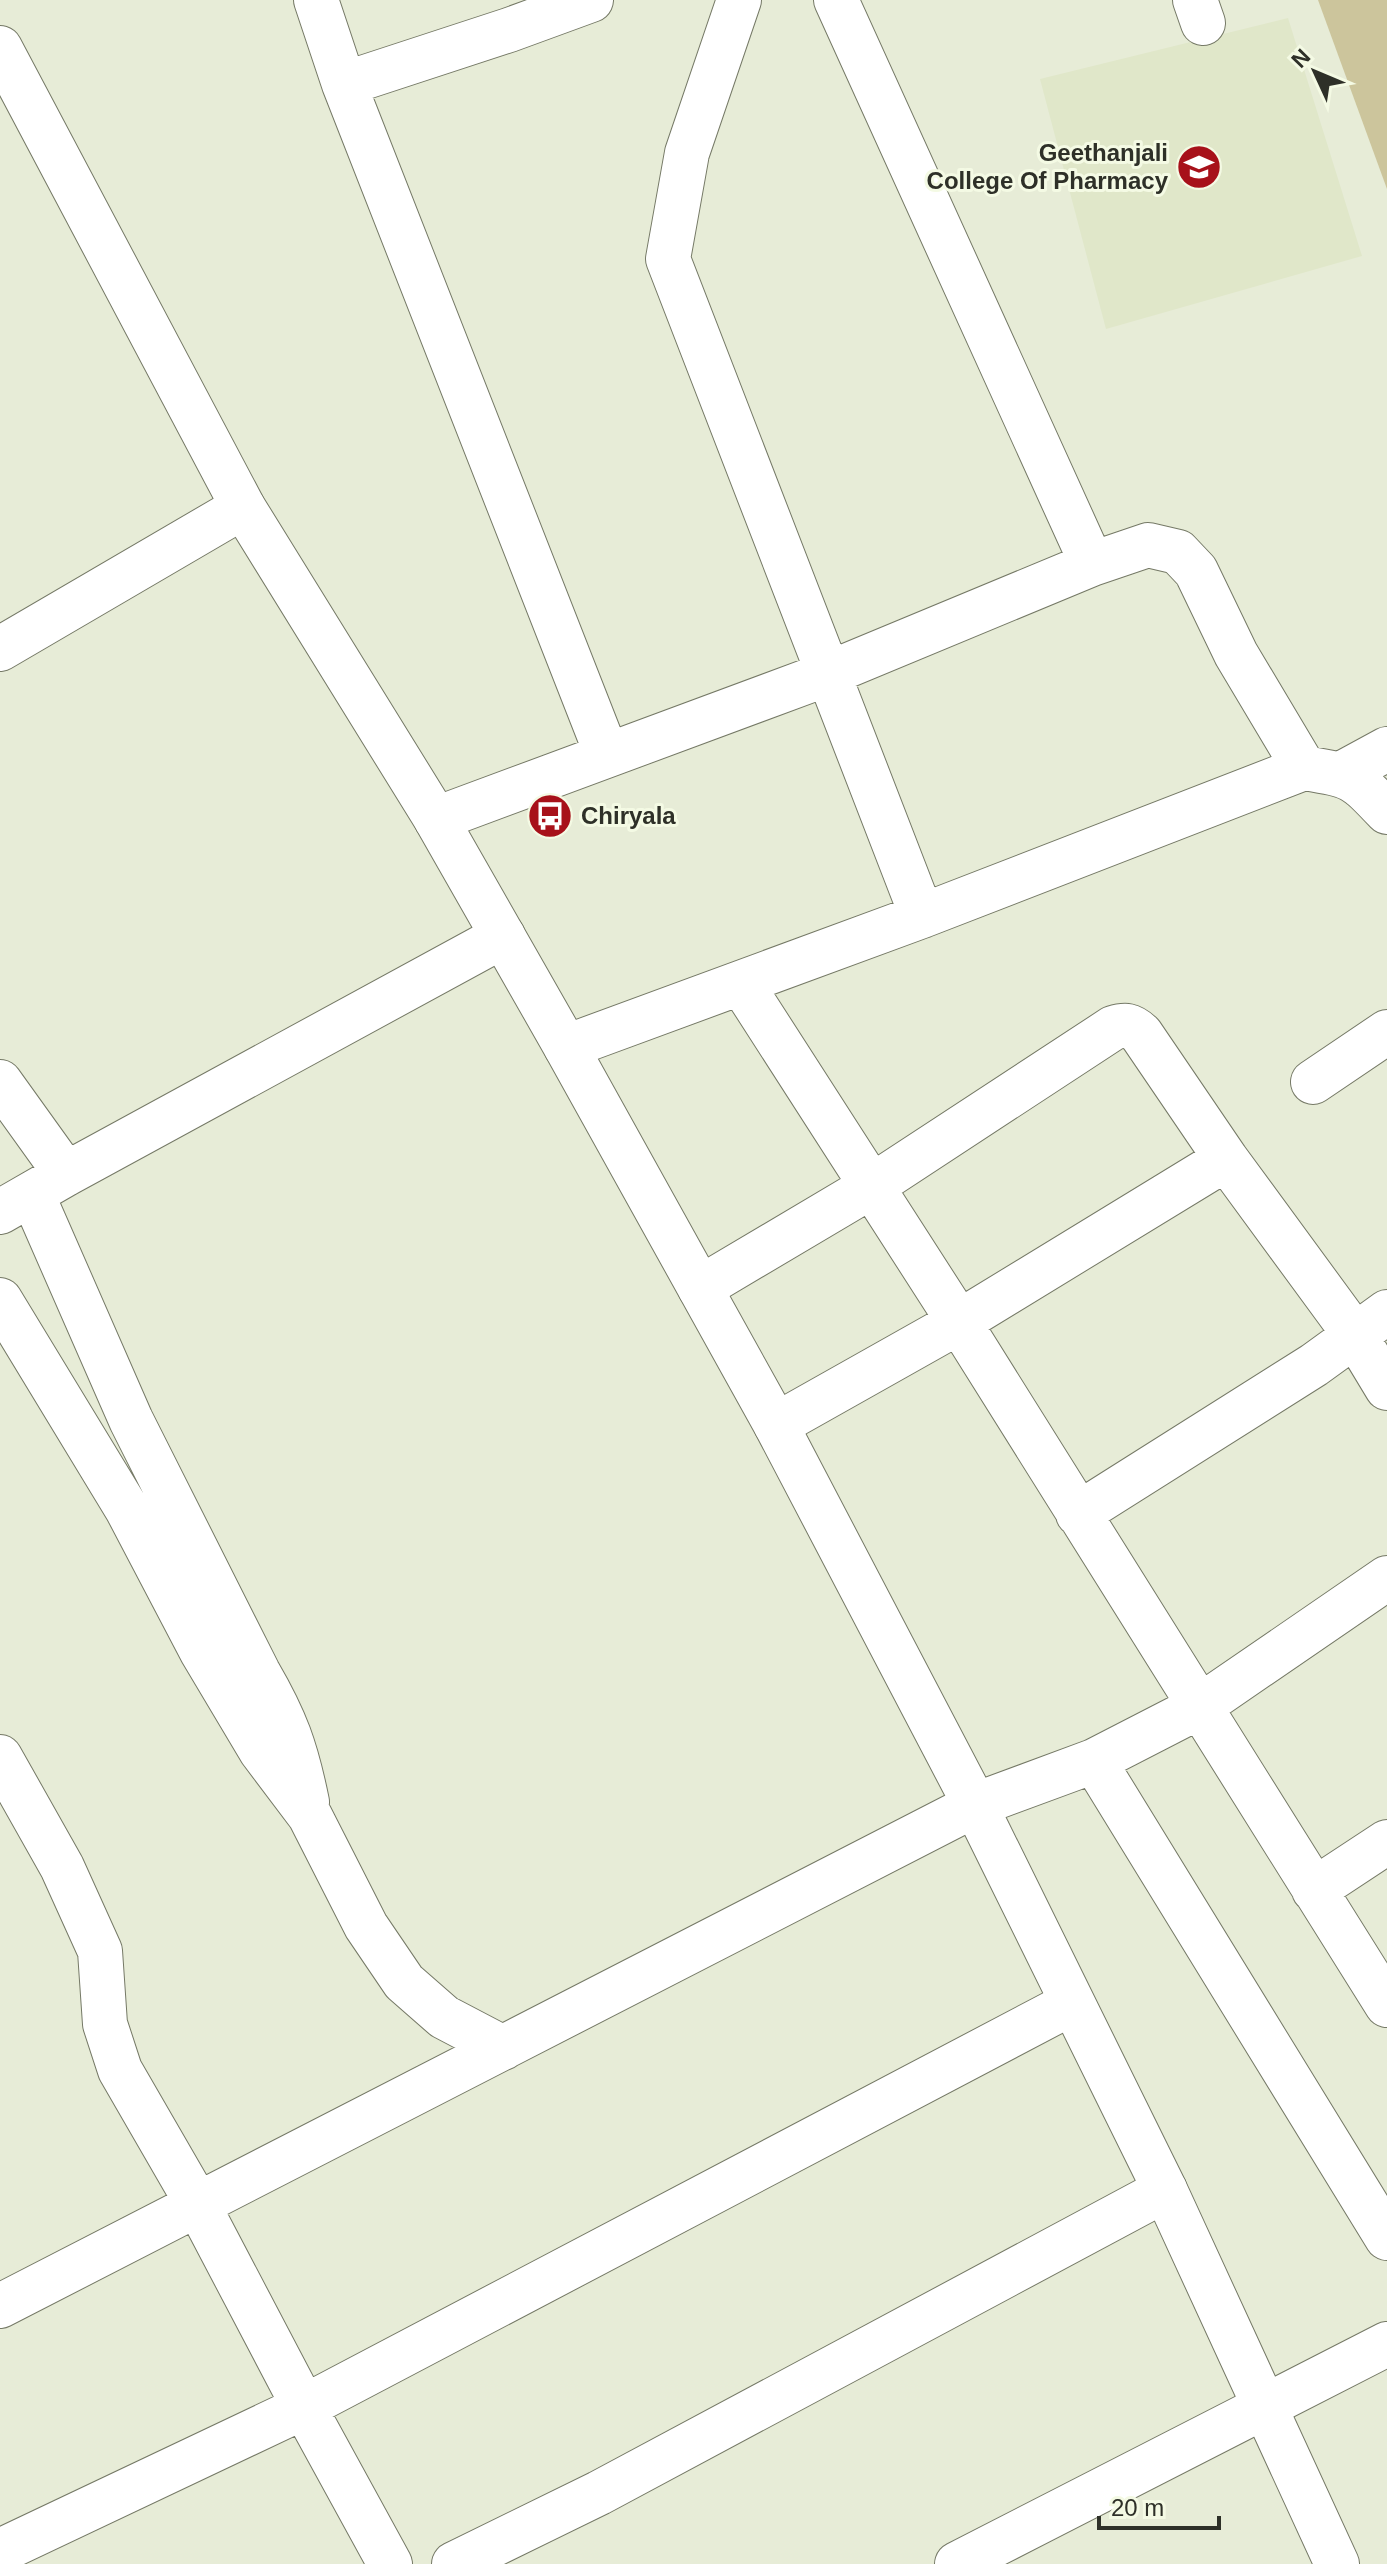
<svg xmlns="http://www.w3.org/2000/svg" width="1387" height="2564" font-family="Arial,sans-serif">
<rect width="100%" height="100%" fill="#e7ecd7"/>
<!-- built -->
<path fill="#e0e7c9" d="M 1288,18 L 1362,256 L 1106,329 L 1040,79 Z"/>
<!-- building -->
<path fill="#ccc59c" d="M 1318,0 L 1387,0 L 1387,189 Z"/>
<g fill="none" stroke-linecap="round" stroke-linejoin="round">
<!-- minor casing -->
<g stroke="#757966" stroke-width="46">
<path id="minor" d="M 316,0 L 344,84 L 607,755
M 739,0 L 687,153 L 668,259 L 922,916
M 836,0 L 1092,564
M 1195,0 L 1203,23
M 344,84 L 509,30 L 591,0
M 0,649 L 243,507
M 1341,774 L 1387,749
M 436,819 L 827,674 L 1092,564 L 1148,545 L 1178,552 L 1196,571 L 1236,654 L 1304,768
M 741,983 L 959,1322 L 1387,2005
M 566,1047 L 922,916 L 1304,768 C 1353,776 1353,776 1387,812
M 0,1082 L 66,1174
M 1313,1082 L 1387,1032
M 32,1194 L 131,1420 L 258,1672 C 286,1720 296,1748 307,1802
M 0,1212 L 66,1174 L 503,936
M 700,1288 L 872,1186 L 1113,1028 C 1126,1024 1131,1025 1141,1034 L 1226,1159
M 0,1300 L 127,1509 L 202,1652 L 261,1751 L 310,1816 L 366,1926 L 404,1982 L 444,2017 L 503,2048
M 776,1425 L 959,1322 L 1226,1159 L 1355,1335 L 1387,1388
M 1078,1514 L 1314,1365 L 1387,1312
M 0,1757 L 62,1867 L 100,1951 L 105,2024 L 120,2070 L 198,2205 L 304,2407 L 390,2564
M 1094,1761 L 1387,2238
M 1314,1890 L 1387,1842
M 0,2306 L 975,1805 L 1094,1761 L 1199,1707 L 1387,1578
M 0,2551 L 304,2407 L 1072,2003
M 454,2564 L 599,2493 L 1165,2190
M 957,2564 L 1387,2344"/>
</g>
<!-- tertiary casing -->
<g stroke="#757966" stroke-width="46">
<path id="tertiary" d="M 0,48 L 243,507 L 436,819 L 566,1047 L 776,1425 L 975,1805 L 1165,2190 L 1337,2564"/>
</g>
<!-- minor -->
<use href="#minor" stroke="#fff" stroke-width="44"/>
<!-- tertiary -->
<use href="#tertiary" stroke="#fff" stroke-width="44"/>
</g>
<!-- icons -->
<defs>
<g id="university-disc" transform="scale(2.3)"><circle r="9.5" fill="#a7111a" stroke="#f4fae4"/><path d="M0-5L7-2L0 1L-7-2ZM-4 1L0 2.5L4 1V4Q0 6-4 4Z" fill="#fff"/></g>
<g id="bus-disc" transform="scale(2.3)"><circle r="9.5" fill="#a7111a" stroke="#f4fae4"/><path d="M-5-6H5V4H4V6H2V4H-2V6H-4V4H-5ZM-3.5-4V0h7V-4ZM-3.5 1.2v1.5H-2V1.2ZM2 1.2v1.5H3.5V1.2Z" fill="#fff"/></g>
</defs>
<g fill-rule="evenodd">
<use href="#university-disc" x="1199" y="167"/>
<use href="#bus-disc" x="550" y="816"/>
</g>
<g text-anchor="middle" stroke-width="6" stroke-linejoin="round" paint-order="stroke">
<!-- poi labels -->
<g font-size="24" font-weight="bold" fill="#2e3028" stroke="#f4fae4" text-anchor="end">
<text x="1168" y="161">Geethanjali<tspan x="1168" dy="28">College Of Pharmacy</tspan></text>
<text x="581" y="824" text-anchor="start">Chiryala</text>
</g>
</g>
<!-- north arrow -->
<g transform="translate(1315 72) rotate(314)" stroke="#f4fae4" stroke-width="6" paint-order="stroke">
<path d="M0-6L14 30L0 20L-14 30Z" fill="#2e3028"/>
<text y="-12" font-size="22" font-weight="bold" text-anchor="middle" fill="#2e3028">N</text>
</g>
<!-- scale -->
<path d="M1099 2516v12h120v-12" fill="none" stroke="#2e3028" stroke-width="4"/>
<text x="1111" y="2516" font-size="24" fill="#2e3028" stroke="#f4fae4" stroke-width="6" paint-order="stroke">20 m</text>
</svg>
